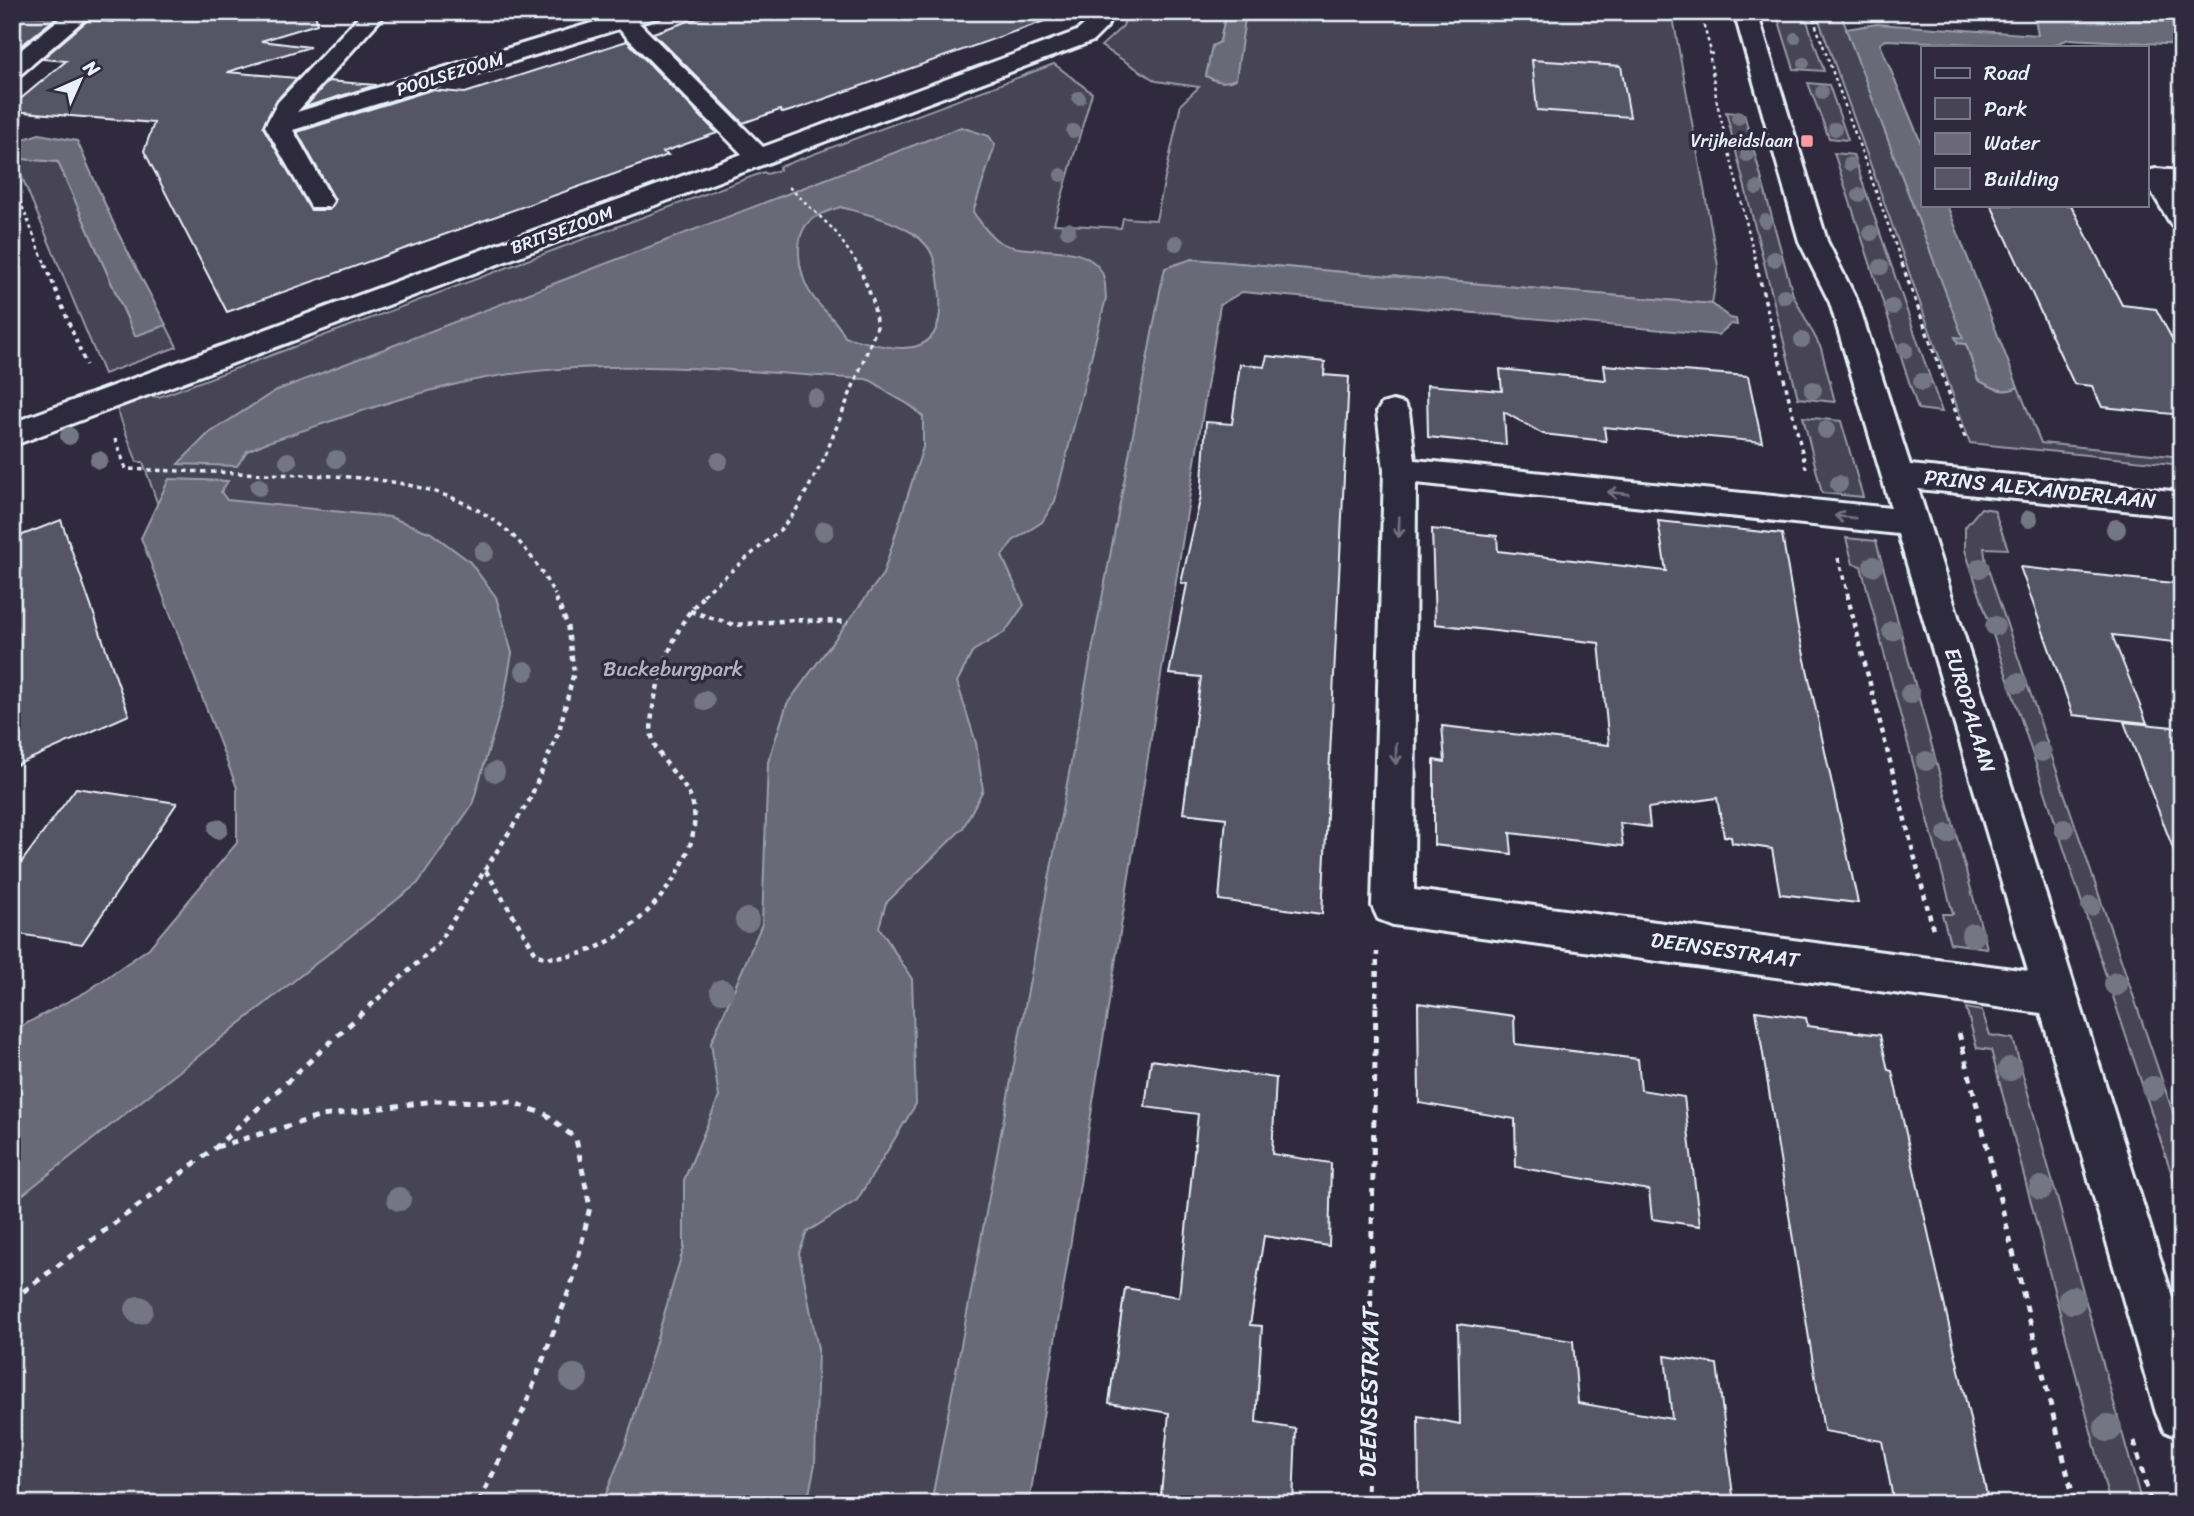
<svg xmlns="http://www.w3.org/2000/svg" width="2194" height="1516" font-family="Sriracha,sans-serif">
<rect width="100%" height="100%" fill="#2f2a3d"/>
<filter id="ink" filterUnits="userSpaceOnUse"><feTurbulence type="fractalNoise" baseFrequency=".0143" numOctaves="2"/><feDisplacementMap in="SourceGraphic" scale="14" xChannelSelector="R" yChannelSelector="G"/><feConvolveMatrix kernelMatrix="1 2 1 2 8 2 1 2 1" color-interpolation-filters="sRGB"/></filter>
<g filter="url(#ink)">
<!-- green -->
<path fill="#464455" stroke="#979aa6" stroke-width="2" d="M 1127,12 L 1226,12 L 1220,42 L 1206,75 L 1233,12 L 1672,12 L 1718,266 L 1712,304 L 1192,259 L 968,1504 L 12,1504 L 12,1055 L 143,989 L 275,840 L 143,462 L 137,462 L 115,404 L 143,395 L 159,397 L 764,172 L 767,174 L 780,170 L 779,167 L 1054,64 L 1092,93 L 1054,224 L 1121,228 L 1123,218 L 1156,220 L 1181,104 L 1199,87 L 1156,81 L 1101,46 L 1123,26 Z
M 1776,12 L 1804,12 L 1824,71 L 1794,69 Z
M 1816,12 L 1840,12 L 1964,338 L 1958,343 L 1966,344 L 1978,380 C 1991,387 2004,395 2018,387 L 2041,443 L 2182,457 L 2182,465 L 1970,443 Z
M 1808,83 L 1829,85 L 1848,140 L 1829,138 Z
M 1726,112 L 1744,114 L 1793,295 L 1821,348 L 1835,402 L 1798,398 Z
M 1834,153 L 1853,155 L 1942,412 L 1918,409 Z
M 12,158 L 58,162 L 135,336 L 166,325 L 177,347 L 104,374 L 19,170 L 12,169 Z
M 1803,417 L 1841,421 L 1863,497 L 1822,493 Z
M 1981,508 L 1994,510 L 2008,549 L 1984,548 L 1986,563 L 2182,1139 L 2182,1205 L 1965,550 L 1965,527 Z
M 1846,538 L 1876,541 L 1987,948 L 1950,943 L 1942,914 L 1953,914 L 1861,566 L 1853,564 Z
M 1966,1008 L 1982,1011 L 1990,1035 L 2013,1039 L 2142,1504 L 2110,1504 L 1991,1050 L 1977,1048 Z"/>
<!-- water -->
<path fill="#696978" stroke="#9c9fab" stroke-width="2" fill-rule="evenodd" d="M 1226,12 L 1246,12 L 1236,79 C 1225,84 1217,82 1206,76 L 1212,46 L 1220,42 Z
M 2034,12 L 2182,23 L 2182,45 L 2069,39 L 2048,47 L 1886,40 L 1880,44 L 1923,148 L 1923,205 L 1947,205 L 2018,387 C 2004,395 1991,387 1978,380 L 1966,344 L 1958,343 L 1955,337 L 1963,338 L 1846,29 L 1877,24 L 2038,35 Z
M 961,127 L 989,136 L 995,145 L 973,212 C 980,221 988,235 998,241 C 1026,259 1081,238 1101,271 C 1106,278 1105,290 1106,298 L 1055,501 L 1042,522 L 1013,541 L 1002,556 L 1024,605 L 1005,632 L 973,651 L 957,682 L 976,743 L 983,790 L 963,828 L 886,903 L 879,927 L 912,979 L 916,1104 L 857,1200 L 807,1232 L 799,1253 L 818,1349 L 815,1464 L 807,1504 L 602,1504 L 626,1443 L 684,1247 L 684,1180 L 719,1097 L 711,1043 L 762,924 L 768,762 L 787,704 L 883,574 L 923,447 L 923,417 C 910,403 905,403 890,394 C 880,388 878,382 866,379 C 734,371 582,353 453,385 C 389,400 327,423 265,443 L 247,451 L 237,466 L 178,464 L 208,434 L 275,391 ZM 840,207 C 867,214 908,223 927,246 C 937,258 939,282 940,297 C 945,367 889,348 845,337 C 837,319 822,311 811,294 C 798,275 791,232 814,218 C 821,213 832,210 840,207 Z
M 39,134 L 77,141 L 117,231 L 166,325 L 135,336 L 58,162 L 12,158 L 12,143 Z
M 1192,259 L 1712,304 L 1730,318 L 1736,319 L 1737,325 L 1731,324 L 1718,335 L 1242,292 L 1220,305 L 1029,1504 L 931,1504 L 1161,286 L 1165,268 Z
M 169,479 L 228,481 L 221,492 L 227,500 L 390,517 L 431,533 L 469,561 L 496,597 L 512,653 L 504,698 L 472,805 L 418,883 L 12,1203 L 12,1031 L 86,992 L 149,948 L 237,843 L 237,788 L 141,538 Z"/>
<!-- building -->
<path fill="#575565" stroke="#e8f1f8" stroke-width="2" d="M 125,12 L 315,12 L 317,24 L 261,41 L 310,47 L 227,72 L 297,78 L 276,101 L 263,127 L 311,210 L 329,210 L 335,200 L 297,132 L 431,90 L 465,93 L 627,41 L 717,133 L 663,152 L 668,155 L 227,312 L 144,151 L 154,123 L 12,111 L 12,106 L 66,61 L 42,59 L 88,20 L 113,22 Z
M 716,12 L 1049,12 L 1050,19 L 796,109 L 783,113 L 780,110 L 743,123 L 653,33 Z
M 12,14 L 57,17 L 12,53 Z
M 1532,60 L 1621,66 L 1630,117 L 1537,110 Z
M 328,81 L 376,85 L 305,107 Z
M 1991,205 L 2071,205 L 2122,305 L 2156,309 L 2182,357 L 2182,415 L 2102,407 L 2092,386 L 2074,384 Z
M 1267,356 L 1325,362 L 1324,375 L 1349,377 L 1322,914 L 1219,900 L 1226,818 L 1183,813 L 1201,677 L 1169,674 L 1187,584 L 1181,583 L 1201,496 L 1206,422 L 1232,424 L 1240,364 L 1264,367 Z
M 1604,365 L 1748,376 L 1762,442 L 1604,427 L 1606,441 L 1543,434 L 1504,412 L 1506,445 L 1428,437 L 1427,385 L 1502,391 L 1500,369 L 1606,380 Z
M 61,520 L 129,715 L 12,767 L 12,539 Z
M 1658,521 L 1782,534 L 1797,623 L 1858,903 L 1780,894 L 1772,849 L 1732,843 L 1731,837 L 1724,836 L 1717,798 L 1648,808 L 1650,827 L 1620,823 L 1623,846 L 1510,833 L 1512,854 L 1434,845 L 1434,760 L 1445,762 L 1442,726 L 1609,745 L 1599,643 L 1435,624 L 1432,529 L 1497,536 L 1498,551 L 1666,571 Z
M 2020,567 L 2182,584 L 2182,643 L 2112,635 L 2147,723 L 2073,715 Z
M 2124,722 L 2182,728 L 2182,861 L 2178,861 Z
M 76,788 L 177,803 L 82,944 L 12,933 L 12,875 Z
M 1418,1003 L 1514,1016 L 1515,1044 L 1638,1059 L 1641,1090 L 1684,1097 L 1700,1226 L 1652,1219 L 1649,1190 L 1516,1167 L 1515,1119 L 1419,1103 Z
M 1756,1011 L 1806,1018 L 1808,1026 L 1880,1035 L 1888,1070 L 1892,1071 L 1989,1504 L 1894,1504 L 1882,1441 L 1824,1431 Z
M 1151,1060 L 1276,1078 L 1272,1154 L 1331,1163 L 1329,1246 L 1264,1236 L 1250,1325 L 1262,1326 L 1256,1422 L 1296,1429 L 1293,1504 L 1160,1504 L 1169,1413 L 1109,1403 L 1125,1288 L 1179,1297 L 1198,1114 L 1145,1107 Z
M 1458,1324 L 1573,1341 L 1578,1403 L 1672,1419 L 1665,1356 L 1717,1364 L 1734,1504 L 1419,1504 L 1418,1416 L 1460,1424 Z"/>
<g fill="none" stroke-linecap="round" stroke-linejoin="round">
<!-- minor casing -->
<g stroke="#e8f1f8" stroke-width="6">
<path id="minor" d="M 68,12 L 93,12 L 21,74 L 12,76 L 12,57 Z
M 363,12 L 387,12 L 297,112 L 608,18 L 604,12 L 663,12 L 660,17 L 639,23 L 763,147 L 1077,31 L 1085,24 L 1089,12 L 1112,12 L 1107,27 L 1093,41 L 12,446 L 12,423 L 742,154 L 619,29 L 293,130 L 333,201 L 329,207 L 311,207 L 265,126 L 278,102 Z
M 1734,12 L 1757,12 L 1827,241 L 1858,303 L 1910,465 L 2182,492 L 2182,516 L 1918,489 L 2182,1328 L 2182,1439 L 2164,1431 L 2156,1413 L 2041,1013 L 1393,925 L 1378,919 L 1372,906 L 1384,470 L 1377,412 L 1382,404 L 1393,401 L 1404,404 L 1409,412 L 1415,460 L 1891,508 L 1830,303 L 1799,241 ZM 1416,483 L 1898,534 L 2028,971 L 1414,890 Z
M 2156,169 L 2182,171 L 2182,187 L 2175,186 L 2182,197 L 2182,228 L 2172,226 L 2147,184 L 2147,171 Z"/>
</g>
<!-- path-far3 -->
<path stroke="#e8f1f8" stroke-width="2.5" stroke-dasharray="3.5 3.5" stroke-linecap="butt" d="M 1700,12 L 1712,55
M 1811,12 L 1903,266
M 1709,51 L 1717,103 L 1757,266
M 12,181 L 46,266
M 789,187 L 834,230 L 859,266"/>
<!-- path-far2 -->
<path stroke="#e8f1f8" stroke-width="3.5" stroke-dasharray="4.5 4.5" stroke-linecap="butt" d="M 45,264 L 86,365
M 1756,264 L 1806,468
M 1902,264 L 1966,440
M 115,439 L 126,469 C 172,471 218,472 264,474 C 344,476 438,474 504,528 C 527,546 541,571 555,595
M 1838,558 L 1848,595
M 703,595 L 780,530 L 795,512 L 822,463 L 877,327 L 873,301 L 858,264"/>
<!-- path-far1 -->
<path stroke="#e8f1f8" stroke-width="4.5" stroke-dasharray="5 5" stroke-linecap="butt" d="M 1847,594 L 1933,929
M 690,611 L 734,625 L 794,620 L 848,622
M 486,871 L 537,955 C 604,974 702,878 694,810 C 691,783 657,762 652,736 C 647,708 668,648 682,624 C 688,613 697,603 705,594
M 370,1006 L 437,945 L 529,801 L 559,731 L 574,672 L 567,624 L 554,594
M 1376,1006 L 1377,952"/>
<!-- path -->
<path stroke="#e8f1f8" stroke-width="5" stroke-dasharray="7 7" stroke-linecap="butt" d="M 1959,1033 L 2075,1504
M 216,1147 L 322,1116 L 434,1101 L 512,1102 L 547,1115 L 576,1139 L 590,1207 L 573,1280 L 525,1407 L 478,1504
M 12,1300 L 215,1148 L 372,1004
M 2134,1441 L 2151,1504
M 1367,1504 L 1376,1004"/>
<!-- minor -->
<use href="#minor" fill="#2f2a3d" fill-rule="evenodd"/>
</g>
<!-- trees -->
<g fill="#757684">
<circle cx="1795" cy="38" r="6"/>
<circle cx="1804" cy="63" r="6"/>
<circle cx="1822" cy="92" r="7"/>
<circle cx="1079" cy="98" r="7"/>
<circle cx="1738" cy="118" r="7"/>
<circle cx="1835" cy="129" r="7"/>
<circle cx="1073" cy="131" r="7"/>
<circle cx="1747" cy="155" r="7"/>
<circle cx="1850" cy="164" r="7"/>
<circle cx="1061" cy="175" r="7"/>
<circle cx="1757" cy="188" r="7"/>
<circle cx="1859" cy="195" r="7"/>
<circle cx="1765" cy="221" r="7"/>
<circle cx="1068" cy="230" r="8"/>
<circle cx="1871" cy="233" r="8"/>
<circle cx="1176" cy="243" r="8"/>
<circle cx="1774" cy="259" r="8"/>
<circle cx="1881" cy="267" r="8"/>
<circle cx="1784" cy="296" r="8"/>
<circle cx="1892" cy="307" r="8"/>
<circle cx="1802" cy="340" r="8"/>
<circle cx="1905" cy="350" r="8"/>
<circle cx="1922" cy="382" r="9"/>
<circle cx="1813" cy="390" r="9"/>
<circle cx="815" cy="398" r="9"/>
<circle cx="1826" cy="430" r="9"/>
<circle cx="69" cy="436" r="9"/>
<circle cx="336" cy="459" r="9"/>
<circle cx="99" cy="460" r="9"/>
<circle cx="288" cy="461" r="9"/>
<circle cx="719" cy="461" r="9"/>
<circle cx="1839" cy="484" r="9"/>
<circle cx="259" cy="487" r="9"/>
<circle cx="2029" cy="519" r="9"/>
<circle cx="2116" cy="529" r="10"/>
<circle cx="824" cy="531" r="10"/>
<circle cx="484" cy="552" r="10"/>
<circle cx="1873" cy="566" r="10"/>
<circle cx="1980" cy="568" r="10"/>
<circle cx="1995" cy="626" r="10"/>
<circle cx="1892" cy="631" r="10"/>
<circle cx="525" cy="671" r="10"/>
<circle cx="2018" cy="683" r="10"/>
<circle cx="1910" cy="694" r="10"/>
<circle cx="705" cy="701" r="10"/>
<circle cx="2042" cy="752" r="10"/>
<circle cx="1926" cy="761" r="10"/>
<circle cx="495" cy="772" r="10"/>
<circle cx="218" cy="829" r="10"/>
<circle cx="2064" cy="829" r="10"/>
<circle cx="1947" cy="834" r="10"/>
<circle cx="2091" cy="906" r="10"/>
<circle cx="747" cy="920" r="12"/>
<circle cx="1973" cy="935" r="12"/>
<circle cx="2116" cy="984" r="12"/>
<circle cx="722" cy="991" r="12"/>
<circle cx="2010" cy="1069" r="12"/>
<circle cx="2153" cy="1088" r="12"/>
<circle cx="2041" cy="1188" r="12"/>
<circle cx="399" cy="1199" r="12"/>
<circle cx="2072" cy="1300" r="14"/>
<circle cx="139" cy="1310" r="14"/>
<circle cx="574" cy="1378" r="14"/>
<circle cx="2108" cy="1428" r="14"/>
</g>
<!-- one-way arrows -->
<defs><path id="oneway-shaft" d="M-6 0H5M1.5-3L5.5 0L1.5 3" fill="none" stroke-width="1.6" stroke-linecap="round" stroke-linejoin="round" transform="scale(1.75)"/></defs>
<g stroke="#70707e">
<use href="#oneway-shaft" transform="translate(1618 493) rotate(-174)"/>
<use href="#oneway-shaft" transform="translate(1845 517) rotate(-174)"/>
<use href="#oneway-shaft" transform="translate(1399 527) rotate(91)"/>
<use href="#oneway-shaft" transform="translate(1396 754) rotate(91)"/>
</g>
</g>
<!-- markers -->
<rect fill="#ff9aa2" stroke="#2f2a3d" stroke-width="2.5" x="1800" y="134" width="14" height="14" rx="3.5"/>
<g text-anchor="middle" stroke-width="7" stroke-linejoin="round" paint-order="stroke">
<!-- far-street labels -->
<g font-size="18" fill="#e8f1f8" stroke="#2f2a3d">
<text transform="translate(450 74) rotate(-17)" y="6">POOLSEZOOM</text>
<text transform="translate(562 230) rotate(-20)" y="6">BRITSEZOOM</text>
</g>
<!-- far-poi labels -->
<g font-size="18" fill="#e8f1f8" stroke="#2f2a3d" text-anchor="end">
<text x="1793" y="147">Vrijheidslaan</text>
</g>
<!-- street labels -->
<g font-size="21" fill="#e8f1f8" stroke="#2f2a3d">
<text transform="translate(2040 489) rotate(6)" y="7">PRINS ALEXANDERLAAN</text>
<text transform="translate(1970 710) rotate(73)" y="7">EUROPALAAN</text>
<text transform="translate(1725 950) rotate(8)" y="7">DEENSESTRAAT</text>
</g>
<!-- park labels -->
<g font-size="21" fill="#afb4bf" stroke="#2f2a3d">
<text x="673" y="676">Buckeburgpark</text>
</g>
<!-- near-street labels -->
<g font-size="24" fill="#e8f1f8" stroke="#2f2a3d">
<text transform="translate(1369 1392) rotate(-89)" y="8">DEENSESTRAAT</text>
</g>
</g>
<!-- margin -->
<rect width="2194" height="1516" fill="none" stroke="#2f2a3d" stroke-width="42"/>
<rect x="21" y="21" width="2152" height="1474" fill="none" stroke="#e8f1f8" stroke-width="2.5" filter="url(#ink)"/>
<!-- legend -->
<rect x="1921" y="46" width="228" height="161" fill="#2f2a3d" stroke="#797a88" stroke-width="2"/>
<rect x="1935" y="68" width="35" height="10" fill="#2f2a3d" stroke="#797a88" stroke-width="2"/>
<text x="1984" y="80" font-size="21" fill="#e8f1f8">Road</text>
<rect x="1935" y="98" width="35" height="21" fill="#464455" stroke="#797a88" stroke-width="2"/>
<text x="1984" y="116" font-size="21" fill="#e8f1f8">Park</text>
<rect x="1935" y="133" width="35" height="21" fill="#696978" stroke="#797a88" stroke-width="2"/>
<text x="1984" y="150" font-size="21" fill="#e8f1f8">Water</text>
<rect x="1935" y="168" width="35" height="21" fill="#575565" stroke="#797a88" stroke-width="2"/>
<text x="1984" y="186" font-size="21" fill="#e8f1f8">Building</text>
<!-- north arrow -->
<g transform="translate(80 80) rotate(45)" stroke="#2f2a3d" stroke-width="5" paint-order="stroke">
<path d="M0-5L12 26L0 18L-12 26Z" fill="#e8f1f8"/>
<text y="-10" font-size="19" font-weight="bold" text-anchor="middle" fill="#e8f1f8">N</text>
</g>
</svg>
